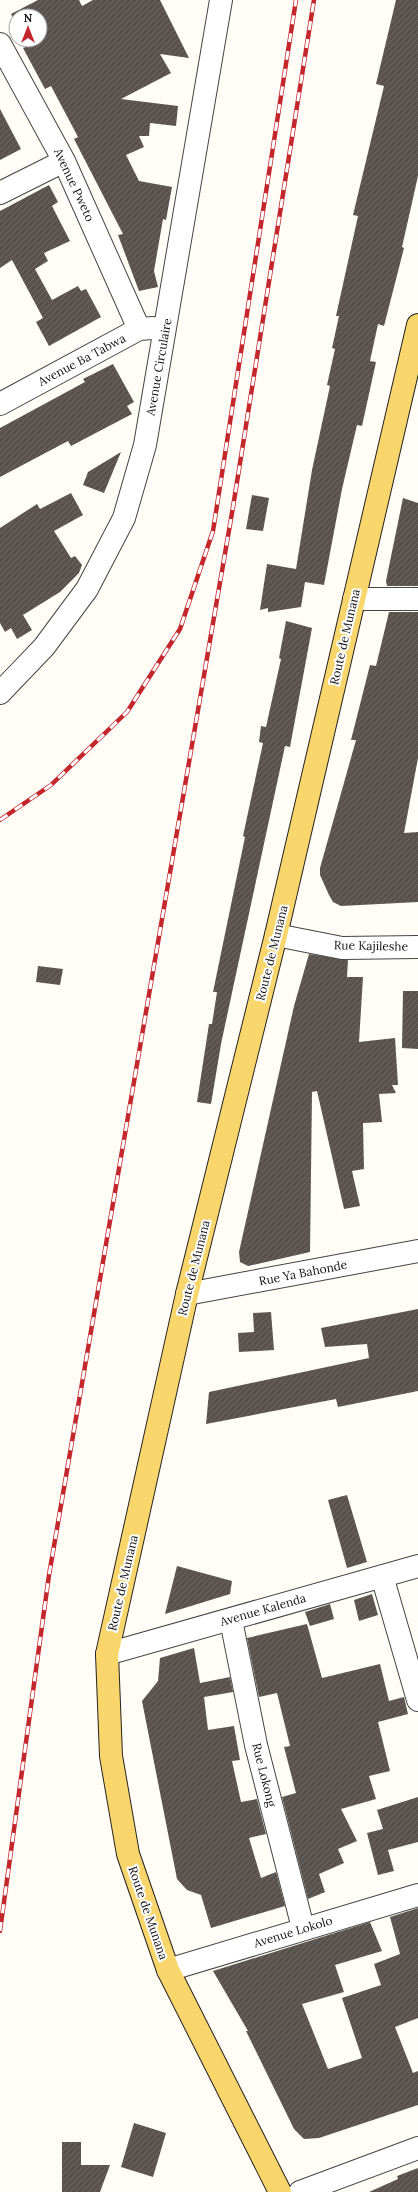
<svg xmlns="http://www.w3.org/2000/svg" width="418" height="2192" font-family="Lora,serif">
<defs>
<pattern id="building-hatch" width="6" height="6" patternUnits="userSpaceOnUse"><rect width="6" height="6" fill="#5a524d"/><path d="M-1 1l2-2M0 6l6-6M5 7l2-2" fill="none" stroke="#6d6662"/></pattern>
</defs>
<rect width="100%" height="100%" fill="#fffdf5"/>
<!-- building -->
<path fill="url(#building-hatch)" d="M 38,0 L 79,0 L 82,6 L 93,0 L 160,0 L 189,58 L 160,54 L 171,73 L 121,99 L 178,106 L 176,126 L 150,123 L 149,136 L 139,136 L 144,147 L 126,155 L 139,181 L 172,187 L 166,220 L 163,219 L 154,271 L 158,287 L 139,291 L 118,235 L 123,234 L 74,139 L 78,137 L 51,86 L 45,89 L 23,48 L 28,46 L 25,40 L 40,40 L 40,16 L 16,16 L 16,23 L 11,14 Z
M 396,0 L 418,0 L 418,176 L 402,247 L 404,248 L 384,326 L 378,324 L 370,361 L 376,362 L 362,426 L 357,425 L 342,489 L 324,585 L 305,582 L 301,607 L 268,612 L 268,608 L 260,610 L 267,564 L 296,569 L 312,470 L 330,386 L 327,385 L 335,349 L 332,348 L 339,316 L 336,316 L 358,216 L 353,215 L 384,86 L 376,84 Z
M 0,109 L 21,149 L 0,160 Z
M 49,185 L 58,202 L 52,206 L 70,241 L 44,253 L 48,261 L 35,269 L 52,300 L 78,286 L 81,291 L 86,289 L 101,317 L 49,346 L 36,322 L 43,318 L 12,260 L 0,268 L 0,211 Z
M 113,364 L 134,402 L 127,406 L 132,414 L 71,446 L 68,441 L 0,477 L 0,428 L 85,382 L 83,379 Z
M 121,452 L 104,493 L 83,485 L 88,472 Z
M 71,493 L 83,515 L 54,531 L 71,558 L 75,556 L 82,565 L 79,573 L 60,592 L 23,615 L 32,630 L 17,639 L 11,628 L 5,632 L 0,623 L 0,528 L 37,504 L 40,509 Z
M 252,495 L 269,498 L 263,531 L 246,529 Z
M 403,498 L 418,503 L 418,586 L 387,586 L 386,581 Z
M 389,612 L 418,612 L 418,758 L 404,833 L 418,832 L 418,902 L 341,906 L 333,902 L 329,895 L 320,875 L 320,868 L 356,740 L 351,740 L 370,665 L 376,666 Z
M 286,621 L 312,628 L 290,747 L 285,746 L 221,1044 L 211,1104 L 197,1102 L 209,1024 L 212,1024 L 217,992 L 213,992 L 245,837 L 243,836 L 263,743 L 259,742 L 261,726 L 266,727 L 281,659 L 279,658 Z
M 309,954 L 348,960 L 347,977 L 363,977 L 359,1042 L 395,1038 L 398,1085 L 392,1085 L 396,1093 L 379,1094 L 382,1122 L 363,1123 L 364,1169 L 352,1171 L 360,1206 L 344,1209 L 317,1091 L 312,1092 L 310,1252 L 248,1266 L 240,1262 L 239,1252 L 294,1006 Z
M 38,966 L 63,969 L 60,985 L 36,982 Z
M 403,991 L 418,991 L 418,1049 L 402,1048 Z
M 418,1309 L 418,1391 L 338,1407 L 336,1399 L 206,1424 L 209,1392 L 369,1358 L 367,1344 L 325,1347 L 321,1328 Z
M 271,1312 L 274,1350 L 239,1352 L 238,1333 L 254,1332 L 253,1313 Z
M 347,1495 L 367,1562 L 347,1568 L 328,1500 Z
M 177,1566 L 232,1581 L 230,1594 L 165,1614 Z
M 372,1594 L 378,1615 L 359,1621 L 354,1600 Z
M 330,1604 L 334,1619 L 310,1626 L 305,1612 Z
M 307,1624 L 322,1678 L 380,1664 L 389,1701 L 404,1697 L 408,1714 L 378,1722 L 390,1771 L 369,1776 L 376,1799 L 341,1809 L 357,1841 L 338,1849 L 344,1863 L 319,1874 L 325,1892 L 308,1899 L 282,1797 L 296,1793 L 284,1747 L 290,1746 L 277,1693 L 259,1697 L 247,1638 Z
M 194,1648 L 200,1683 L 230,1677 L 233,1692 L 204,1697 L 208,1730 L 234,1726 L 240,1760 L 232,1761 L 241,1802 L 257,1799 L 266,1834 L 249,1838 L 261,1878 L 276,1872 L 285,1906 L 211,1928 L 201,1895 L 187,1890 L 177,1879 L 142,1701 L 158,1681 L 160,1658 Z
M 418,1797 L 418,1842 L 388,1850 L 394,1871 L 378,1875 L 367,1833 L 383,1829 L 377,1810 Z
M 418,1908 L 418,2018 L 395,2027 L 413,2073 L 418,2071 L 418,2105 L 319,2138 L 304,2139 L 294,2129 L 246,2031 L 248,2031 L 213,1971 L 370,1922 L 382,1951 L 335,1965 L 344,1992 L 302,2004 L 328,2069 L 362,2058 L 342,1998 L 381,1985 L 374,1964 L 400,1954 L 390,1917 Z
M 134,2123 L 166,2133 L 153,2177 L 121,2167 Z
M 62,2142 L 81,2142 L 81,2165 L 110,2165 L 100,2192 L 62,2192 Z
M 418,2168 L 418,2192 L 369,2192 L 398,2179 L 397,2176 Z"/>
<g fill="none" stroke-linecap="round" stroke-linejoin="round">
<!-- minor casing -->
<g stroke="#444" stroke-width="24">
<path id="minor" d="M 0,44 L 64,161 L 139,329
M 0,193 L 64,161
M 0,404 L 139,329 L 153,328
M 354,599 L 418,599
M 0,693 L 44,647 L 87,589 L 124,518 L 145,445 L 221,0
M 276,935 L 342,948 L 418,947
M 187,1294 L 418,1251
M 382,1576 L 418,1700
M 231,1620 L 256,1745 L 303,1928
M 107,1654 L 418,1566
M 168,1970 L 418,1895
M 300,2192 L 418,2148"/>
</g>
<!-- major casing -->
<g stroke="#222" stroke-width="24">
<path id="major" d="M 280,2192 L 168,1970 L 128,1854 L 111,1756 L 107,1654 L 187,1294 L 276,935 L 418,325"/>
</g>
<!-- minor -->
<use href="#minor" stroke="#fff" stroke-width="22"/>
<!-- major -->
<use href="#major" stroke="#f9d66b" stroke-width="22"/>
<!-- rail casing -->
<g stroke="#c4262e" stroke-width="4.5">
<path id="rail" d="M 0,820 L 51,785 L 127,712 L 180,629 L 213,531 L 296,0
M 0,1931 L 49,1575 L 233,507 L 314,0"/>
</g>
<!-- rail -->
<use href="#rail" stroke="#fff" stroke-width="3" stroke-dasharray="9" stroke-linecap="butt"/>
</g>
<g text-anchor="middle" stroke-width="4" stroke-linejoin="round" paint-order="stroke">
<!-- street labels -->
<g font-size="12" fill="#111" stroke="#fff">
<text transform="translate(74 185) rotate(65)" y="4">Avenue Pweto</text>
<text transform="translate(82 360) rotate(-28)" y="4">Avenue Ba Tabwa</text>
<text transform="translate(159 367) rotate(-80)" y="4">Avenue Circulaire</text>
<text transform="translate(345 637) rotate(-77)" y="4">Route de Munana</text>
<text transform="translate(371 946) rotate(1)" y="4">Rue Kajileshe</text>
<text transform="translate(272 953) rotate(-76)" y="4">Route de Munana</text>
<text transform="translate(194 1268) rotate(-76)" y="4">Route de Munana</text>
<text transform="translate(303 1273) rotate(-11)" y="4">Rue Ya Bahonde</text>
<text transform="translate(123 1583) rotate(-77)" y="4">Route de Munana</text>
<text transform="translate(263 1610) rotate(-16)" y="4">Avenue Kalenda</text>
<text transform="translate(264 1775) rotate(76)" y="4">Rue Lokong</text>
<text transform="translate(148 1913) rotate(71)" y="4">Route de Munana</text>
<text transform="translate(293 1932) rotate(-17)" y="4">Avenue Lokolo</text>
</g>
</g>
<!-- north arrow -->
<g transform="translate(28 28)"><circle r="19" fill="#ffffff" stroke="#a0a0a0"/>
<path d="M0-3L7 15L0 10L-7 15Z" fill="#c4262e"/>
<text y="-6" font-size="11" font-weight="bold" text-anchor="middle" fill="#111111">N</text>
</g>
</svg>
